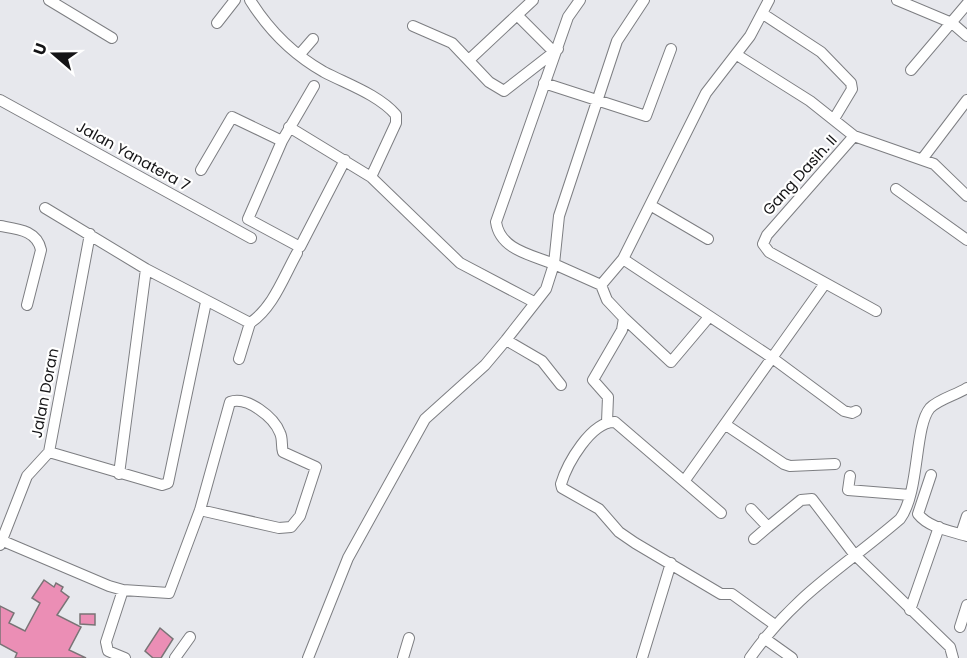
<svg xmlns="http://www.w3.org/2000/svg" width="967" height="658" font-family="Poppins,sans-serif">
<rect width="100%" height="100%" fill="#e7e8ed"/>
<!-- building -->
<path fill="#eb8eb5" stroke="#797476" stroke-width="1.5" d="M 44,580 L 54,587 L 56,583 L 63,587 L 61,591 L 69,597 L 57,615 L 81,627 L 69,650 L 86,658 L 15,658 L 17,653 L 0,644 L 0,606 L 14,613 L 9,623 L 25,631 L 40,603 L 32,598 Z
M 80,614 L 95,614 L 95,625 L 80,624 Z
M 160,628 L 173,639 L 161,658 L 153,658 L 145,651 Z"/>
<g fill="none" stroke-linecap="round" stroke-linejoin="round">
<!-- street casing -->
<g stroke="#7d7e82" stroke-width="12">
<path id="street" d="M 49,0 L 112,38
M 250,0 C 268,29 294,55 324,72 C 347,84 379,95 396,115 L 396,123 L 371,177
M 580,0 L 568,17 L 496,222 C 500,250 532,255 554,264 L 559,216 L 617,41 L 644,0
M 897,0 L 952,23 L 967,36
M 763,14 L 821,52 L 851,83 L 852,89 L 834,119
M 517,15 L 553,51
M 217,23 L 235,0
M 413,26 L 452,43 L 489,82 L 504,91 L 558,49
M 300,54 L 313,39
M 737,55 L 810,101 L 854,136 L 934,164 L 967,196
M 470,59 L 533,0
M 911,70 L 967,4
M 544,83 L 646,116 L 671,49
M 314,86 L 282,141 L 248,219 L 300,247 L 345,160
M 0,100 L 251,238
M 289,127 L 371,177 L 460,263 L 534,302
M 854,136 L 767,235 L 763,244 L 769,252 L 876,311
M 923,158 L 967,100
M 201,170 L 232,117 L 282,141
M 896,189 L 967,240
M 650,205 L 708,239
M 45,208 L 146,269 L 250,323 C 273,308 284,276 297,253
M 0,226 C 17,229 37,230 41,250 L 27,305
M 623,259 L 771,357 L 844,411 L 852,413 L 856,411
M 601,285 L 607,300 L 624,318 L 622,330 L 593,380 L 608,397 L 607,422
M 624,318 L 671,362 L 709,317
M 506,340 L 542,361 L 561,385
M 239,359 L 250,323
M 726,425 L 784,464 L 790,466 L 835,464
M 49,452 L 162,485 L 168,483 L 206,302
M 119,474 L 146,269
M 931,475 L 918,514 C 929,528 951,531 967,536
M 850,476 L 848,490 L 910,495
M 685,480 L 824,285
M 751,509 L 768,527 L 801,500 L 812,499 L 854,554 L 950,647 L 953,658
M 721,513 L 615,422 C 591,421 567,464 561,484 L 562,488 L 599,509 L 619,532 L 635,543 L 721,594 L 732,594 L 775,625
M 961,534 L 967,516
M 754,539 L 768,527
M 3,541 L 109,586 L 123,590 L 169,593 L 200,510 L 230,402 C 247,396 274,417 280,433 C 283,439 281,446 283,452 L 316,467 L 300,516 L 291,527 L 279,528 L 200,510
M 0,545 L 27,476 L 49,452 L 90,234
M 123,590 L 106,642 L 108,651 L 125,658
M 910,610 L 939,527
M 960,627 L 967,605
M 764,638 L 792,658
M 175,658 L 190,637
M 308,658 L 348,558 L 425,419 L 485,365 L 506,340 L 546,289 L 554,264 L 601,285 L 623,259 L 706,93 L 750,36 L 769,0
M 403,658 L 409,638
M 642,658 L 671,563
M 750,658 C 795,594 843,568 900,519 C 920,492 914,427 930,408 C 939,399 956,395 967,388"/>
</g>
<!-- street -->
<use href="#street" stroke="#fff" stroke-width="10"/>
</g>
<g text-anchor="middle" stroke-width="4.5" stroke-linejoin="round" paint-order="stroke">
<!-- street labels -->
<g font-size="15" fill="#141416" stroke="#fff">
<text transform="translate(133 156) rotate(29)" y="5">Jalan Yanatera 7</text>
<text transform="translate(800 175) rotate(-48)" y="5">Gang Dasih. II</text>
<text transform="translate(45 393) rotate(-79)" y="5">Jalan Doran</text>
</g>
</g>
<!-- north arrow -->
<g transform="translate(54 54) rotate(290)" stroke="#ffffff" stroke-width="4.5" paint-order="stroke">
<path d="M0-4.5L10 22L0 15L-10 22Z" fill="#141416"/>
<text y="-9" font-size="16" font-weight="bold" text-anchor="middle" fill="#141416">U</text>
</g>
</svg>
